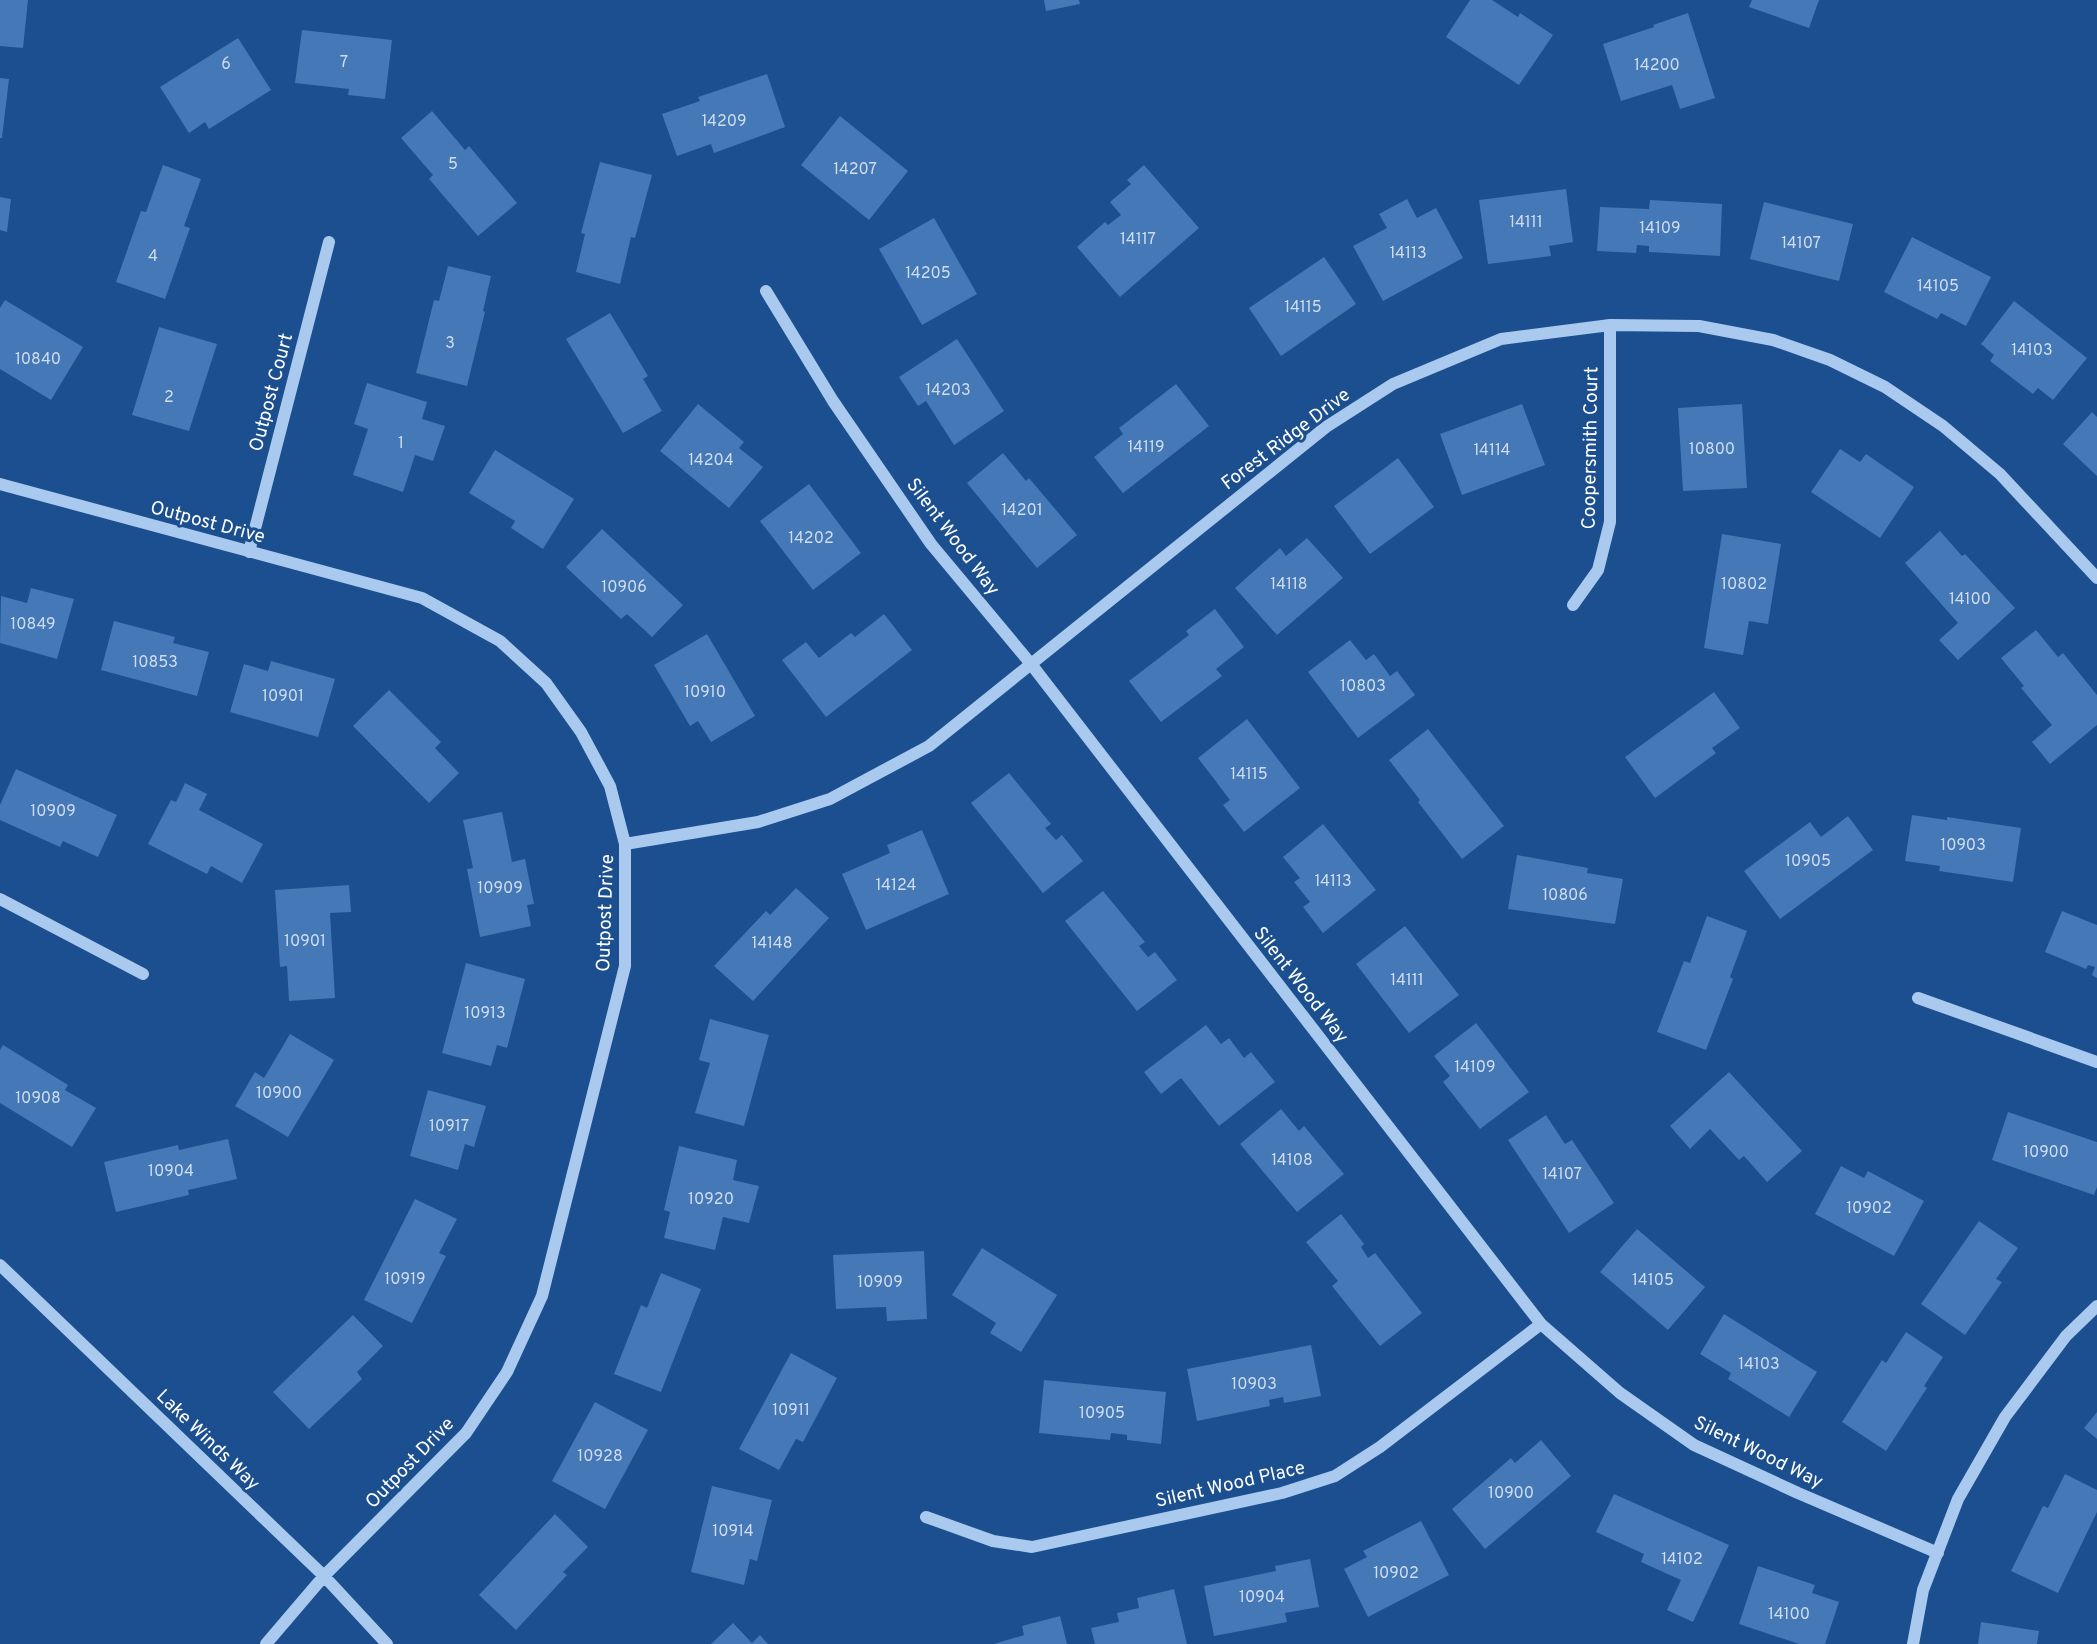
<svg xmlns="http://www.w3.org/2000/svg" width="2097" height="1644" font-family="Overpass,sans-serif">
<rect width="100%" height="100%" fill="#1b4f8f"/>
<!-- building -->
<path fill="#4478b7" d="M 0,0 L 28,0 L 23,48 L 0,46 Z
M 1044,0 L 1079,0 L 1080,4 L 1046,11 Z
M 1470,0 L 1492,0 L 1518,17 L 1520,13 L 1553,35 L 1519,85 L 1446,37 Z
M 1752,0 L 1819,0 L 1809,28 L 1749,7 Z
M 1688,13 L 1715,98 L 1680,109 L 1672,85 L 1621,101 L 1603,44 L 1654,27 L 1653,25 Z
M 302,30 L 392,40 L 385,99 L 348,95 L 349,89 L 295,83 Z
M 238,38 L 271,90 L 209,129 L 205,122 L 189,133 L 160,87 Z
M 767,74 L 785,127 L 714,153 L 711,144 L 677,156 L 662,114 L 700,101 L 698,97 Z
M 0,78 L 9,79 L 2,138 L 0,138 Z
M 432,111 L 465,150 L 469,146 L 517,203 L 478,236 L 429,179 L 433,175 L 401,138 Z
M 840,116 L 908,171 L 869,220 L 801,165 Z
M 600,162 L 652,175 L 635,238 L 631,237 L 620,284 L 576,272 L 585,234 L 581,233 Z
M 163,165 L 201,179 L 184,226 L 190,228 L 165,299 L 116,282 L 141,211 L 146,212 Z
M 1144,165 L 1199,228 L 1120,297 L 1077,247 L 1105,222 L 1108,225 L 1121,215 L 1110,202 L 1131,184 L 1127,180 Z
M 1566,189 L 1573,242 L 1549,246 L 1551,256 L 1488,264 L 1479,200 Z
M 0,197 L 11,199 L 7,232 L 0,230 Z
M 1407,199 L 1417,218 L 1436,208 L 1463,258 L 1383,301 L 1353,246 L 1387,228 L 1379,214 Z
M 1650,200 L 1722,204 L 1720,256 L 1649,252 L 1649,246 L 1637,245 L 1636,253 L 1597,251 L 1600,207 L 1649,209 Z
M 1764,202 L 1853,224 L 1839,281 L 1750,259 Z
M 934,218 L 977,294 L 922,325 L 879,249 Z
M 1912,237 L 1991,277 L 1966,326 L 1941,313 L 1937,319 L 1884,292 Z
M 1324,257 L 1356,304 L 1281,356 L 1249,308 Z
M 448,266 L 491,276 L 483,311 L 485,312 L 467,386 L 416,373 L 434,300 L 439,301 Z
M 5,300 L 83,347 L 51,400 L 0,369 L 0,308 Z
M 2014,301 L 2087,358 L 2053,400 L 2038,388 L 2033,394 L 1990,361 L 1994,355 L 1981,344 Z
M 610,313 L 648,376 L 643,379 L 662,411 L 623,433 L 566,339 Z
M 159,327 L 217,344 L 189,431 L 132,415 Z
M 957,339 L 1004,411 L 954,445 L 926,401 L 918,406 L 899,377 Z
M 367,383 L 427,402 L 422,419 L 445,426 L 433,461 L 415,455 L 403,492 L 353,475 L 368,429 L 354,424 Z
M 1176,384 L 1209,426 L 1123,493 L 1094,457 L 1123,434 L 1119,428 Z
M 698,404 L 744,442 L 739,448 L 763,467 L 729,508 L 660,451 Z
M 1522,404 L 1545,465 L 1462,495 L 1440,434 Z
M 1742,404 L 1747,488 L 1683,491 L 1678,408 Z
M 2092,412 L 2097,417 L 2097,476 L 2063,444 Z
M 1840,449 L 1860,462 L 1866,454 L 1914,487 L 1880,538 L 1811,492 Z
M 495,450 L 574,499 L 543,549 L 511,528 L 515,521 L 469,493 Z
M 1003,453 L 1026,481 L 1029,478 L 1077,535 L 1037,568 L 967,483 Z
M 1398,458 L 1434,507 L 1370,554 L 1334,506 Z
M 809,484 L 861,553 L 813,590 L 760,521 Z
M 602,529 L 683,605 L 652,637 L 627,614 L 621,619 L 566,567 Z
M 1940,531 L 1962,556 L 1965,554 L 2015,608 L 1958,660 L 1939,640 L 1958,623 L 1905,563 Z
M 1722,534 L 1781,544 L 1768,624 L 1749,621 L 1743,655 L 1704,648 Z
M 1307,538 L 1343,578 L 1277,635 L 1235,588 L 1280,548 L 1286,556 Z
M 31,588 L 74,599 L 57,659 L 0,643 L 1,596 L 27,603 Z
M 1215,609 L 1244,647 L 1216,669 L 1222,676 L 1161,722 L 1129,681 L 1189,635 L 1186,631 Z
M 884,614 L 912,650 L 826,717 L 782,660 L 806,642 L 819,658 L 851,633 L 855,637 Z
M 114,621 L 175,637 L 173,643 L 209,652 L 197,696 L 101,670 Z
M 2036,630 L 2058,657 L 2063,653 L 2097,695 L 2097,725 L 2050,764 L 2032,742 L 2052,725 L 2021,688 L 2024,686 L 2001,658 Z
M 707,634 L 755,716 L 711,742 L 698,721 L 690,726 L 654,665 Z
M 1350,640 L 1366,660 L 1374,654 L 1390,676 L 1397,671 L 1415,695 L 1358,738 L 1308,672 Z
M 271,661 L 335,679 L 318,737 L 230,712 L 244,664 L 268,671 Z
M 389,690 L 441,742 L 435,748 L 459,773 L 429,803 L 353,726 Z
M 1714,692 L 1740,728 L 1712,748 L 1716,753 L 1655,798 L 1625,757 Z
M 1247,719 L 1300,788 L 1244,832 L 1223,805 L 1230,800 L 1198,758 Z
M 1428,729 L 1504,826 L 1462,859 L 1418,802 L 1420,800 L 1389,760 Z
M 16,769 L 117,815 L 98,857 L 63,841 L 60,847 L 0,820 L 0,805 Z
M 1009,773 L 1051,824 L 1045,828 L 1056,840 L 1062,835 L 1083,861 L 1043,893 L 971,803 Z
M 185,783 L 207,794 L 199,810 L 263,844 L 242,883 L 211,866 L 207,874 L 148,844 L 171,800 L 176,802 Z
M 502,812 L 512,862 L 525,859 L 534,904 L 527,905 L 531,926 L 480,937 L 467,869 L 473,868 L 463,820 Z
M 1912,815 L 1947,820 L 1947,817 L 2021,828 L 2013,882 L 1939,871 L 1940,866 L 1905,861 Z
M 1848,816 L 1873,850 L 1780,919 L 1744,871 L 1810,822 L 1821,837 Z
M 1323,824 L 1376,890 L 1323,933 L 1303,907 L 1310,902 L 1294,882 L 1300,878 L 1283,857 Z
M 922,830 L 949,894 L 866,930 L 842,874 L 890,853 L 887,845 Z
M 1517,855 L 1588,868 L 1587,873 L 1623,879 L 1615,924 L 1508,909 Z
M 349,885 L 351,912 L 330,913 L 335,998 L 289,1001 L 287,966 L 280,967 L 275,890 Z
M 796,888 L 829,918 L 753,1001 L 714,966 L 766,911 L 770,915 Z
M 1103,891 L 1145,942 L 1139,946 L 1148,957 L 1155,952 L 1177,980 L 1137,1011 L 1065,921 Z
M 2062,911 L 2097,925 L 2097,978 L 2092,975 L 2095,967 L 2088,965 L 2086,969 L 2045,952 Z
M 1707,916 L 1747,931 L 1730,977 L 1733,979 L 1706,1050 L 1657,1032 L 1684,961 L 1690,963 Z
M 1405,926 L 1459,995 L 1409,1033 L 1356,964 Z
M 466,963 L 525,979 L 507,1048 L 497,1045 L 491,1066 L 442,1053 Z
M 710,1019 L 769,1035 L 744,1126 L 695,1113 L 710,1063 L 699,1060 Z
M 1476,1023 L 1529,1092 L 1480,1129 L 1443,1082 L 1450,1076 L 1434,1056 Z
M 1206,1025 L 1221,1044 L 1229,1038 L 1244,1058 L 1251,1052 L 1275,1082 L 1219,1126 L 1181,1078 L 1161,1094 L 1144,1072 Z
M 290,1034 L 334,1060 L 288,1137 L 235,1106 L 255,1072 L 264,1078 Z
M 3,1045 L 68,1085 L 65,1090 L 96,1108 L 72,1147 L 0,1103 L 0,1050 Z
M 1729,1072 L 1802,1151 L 1767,1182 L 1744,1156 L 1739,1160 L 1710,1129 L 1690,1149 L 1670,1126 Z
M 428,1090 L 486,1106 L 474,1147 L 465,1144 L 458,1170 L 410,1156 Z
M 1281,1109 L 1299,1131 L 1304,1126 L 1344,1174 L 1297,1212 L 1240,1144 Z
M 2008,1112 L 2097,1142 L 2097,1187 L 2094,1195 L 1992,1160 Z
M 1546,1115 L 1565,1144 L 1572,1140 L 1614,1203 L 1569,1233 L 1508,1140 Z
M 228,1139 L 237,1179 L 188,1190 L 189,1195 L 116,1212 L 104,1162 L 178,1145 L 179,1150 Z
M 679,1146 L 737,1160 L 733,1180 L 759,1186 L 749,1223 L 723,1217 L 715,1250 L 664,1238 L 670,1212 L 664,1210 Z
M 1841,1166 L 1864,1178 L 1868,1171 L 1924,1201 L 1894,1256 L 1815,1214 Z
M 415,1199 L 457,1219 L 439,1253 L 446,1256 L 412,1323 L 364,1300 Z
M 1341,1214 L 1364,1244 L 1361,1247 L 1368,1258 L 1375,1253 L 1422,1313 L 1380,1346 L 1332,1286 L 1338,1281 L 1306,1242 Z
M 1979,1221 L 2018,1248 L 1996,1279 L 2002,1282 L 1965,1335 L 1921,1304 Z
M 1637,1229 L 1705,1287 L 1668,1330 L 1600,1272 Z
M 982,1248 L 1057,1295 L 1021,1352 L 990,1333 L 996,1323 L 952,1295 Z
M 924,1251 L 927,1319 L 887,1321 L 886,1307 L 836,1309 L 833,1255 Z
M 661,1273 L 701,1289 L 661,1392 L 614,1374 L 641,1305 L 647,1308 Z
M 1724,1314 L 1817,1372 L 1789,1417 L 1728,1379 L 1731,1373 L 1700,1354 Z
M 353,1315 L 383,1346 L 357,1372 L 362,1379 L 309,1429 L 273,1392 Z
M 1906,1332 L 1943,1357 L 1924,1386 L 1927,1388 L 1886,1451 L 1842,1422 L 1882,1360 L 1886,1363 Z
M 1311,1345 L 1321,1396 L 1284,1403 L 1283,1397 L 1269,1400 L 1270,1406 L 1197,1421 L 1187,1369 Z
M 791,1353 L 837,1378 L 803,1442 L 796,1439 L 779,1470 L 739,1449 Z
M 1044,1380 L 1166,1392 L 1161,1444 L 1127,1440 L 1127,1435 L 1111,1433 L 1110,1440 L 1039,1433 Z
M 595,1402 L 648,1430 L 605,1509 L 552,1481 Z
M 2097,1412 L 2097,1439 L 2084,1428 Z
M 1541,1440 L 1571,1476 L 1485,1549 L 1452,1509 L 1511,1458 L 1515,1463 Z
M 2065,1474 L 2097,1490 L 2097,1512 L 2058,1593 L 2011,1571 L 2043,1506 L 2048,1508 Z
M 712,1486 L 772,1500 L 757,1561 L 750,1559 L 744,1585 L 691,1572 Z
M 1614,1494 L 1729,1545 L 1693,1622 L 1667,1610 L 1681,1580 L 1641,1562 L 1644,1554 L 1596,1532 Z
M 555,1514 L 588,1547 L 563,1572 L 567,1575 L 516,1630 L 479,1595 Z
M 1421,1521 L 1449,1575 L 1368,1617 L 1344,1569 L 1367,1557 L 1363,1551 Z
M 1310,1559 L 1319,1607 L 1285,1613 L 1287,1622 L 1214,1636 L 1204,1586 L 1276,1571 L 1275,1566 Z
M 1758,1566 L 1815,1585 L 1812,1593 L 1839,1602 L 1825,1644 L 1799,1644 L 1739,1624 Z
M 1174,1589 L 1187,1644 L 1095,1644 L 1091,1628 L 1119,1622 L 1117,1613 L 1139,1608 L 1137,1598 Z
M 1060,1616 L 1067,1644 L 994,1644 L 1024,1635 L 1022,1626 Z
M 1981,1622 L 2039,1631 L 2037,1644 L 1978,1644 Z
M 733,1623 L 752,1643 L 760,1635 L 768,1644 L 711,1644 Z"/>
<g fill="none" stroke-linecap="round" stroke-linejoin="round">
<!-- minor -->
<path stroke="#a9c9ee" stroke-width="12" d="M 766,291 L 833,401 L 931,544 L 1031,664 L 1541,1324 L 1620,1393 L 1694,1445 L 1798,1493 L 1938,1553
M 0,484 L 422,598 L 500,641 L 546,683 L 581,732 L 610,786 L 625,844 L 625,966 L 542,1296 L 507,1372 L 466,1433 L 324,1576 L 266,1644
M 249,552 L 329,242
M 1573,605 L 1598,570 L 1610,522 L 1610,325
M 625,844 L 758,822 L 830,799 L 929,746 L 1326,427 L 1393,384 L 1501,339 L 1610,325 L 1699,326 L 1773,340 L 1830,360 L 1885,387 L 1943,426 L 2000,474 L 2097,578
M 0,899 L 143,974
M 1918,998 L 2097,1062
M 0,1265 L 324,1576 L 387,1644
M 926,1517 L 993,1541 L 1032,1547 L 1282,1493 L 1335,1476 L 1380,1447 L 1541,1324
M 1913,1644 L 1923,1590 L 1958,1499 L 2005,1417 L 2066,1336 L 2097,1306"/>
</g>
<g text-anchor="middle" stroke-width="6" stroke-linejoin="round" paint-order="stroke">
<!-- number labels -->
<g font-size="16" fill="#d0dded">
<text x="344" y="67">7</text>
<text x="226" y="69">6</text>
<text x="1657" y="70">14200</text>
<text x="724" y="126">14209</text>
<text x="453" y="169">5</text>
<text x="855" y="174">14207</text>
<text x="1526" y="227">14111</text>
<text x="1660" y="233">14109</text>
<text x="1138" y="244">14117</text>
<text x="1801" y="248">14107</text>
<text x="1408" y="258">14113</text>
<text x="153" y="261">4</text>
<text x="928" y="278">14205</text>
<text x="1938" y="291">14105</text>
<text x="1303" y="312">14115</text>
<text x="450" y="348">3</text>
<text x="2032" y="355">14103</text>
<text x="38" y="364">10840</text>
<text x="948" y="395">14203</text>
<text x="169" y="402">2</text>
<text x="401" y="448">1</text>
<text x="1146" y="452">14119</text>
<text x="1712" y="454">10800</text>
<text x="1492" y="455">14114</text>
<text x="711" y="465">14204</text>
<text x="1022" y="515">14201</text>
<text x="811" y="543">14202</text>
<text x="1289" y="589">14118</text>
<text x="1744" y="589">10802</text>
<text x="624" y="592">10906</text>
<text x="1970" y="604">14100</text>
<text x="33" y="629">10849</text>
<text x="155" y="667">10853</text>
<text x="1363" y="691">10803</text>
<text x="705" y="697">10910</text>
<text x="283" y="701">10901</text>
<text x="1249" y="779">14115</text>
<text x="53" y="816">10909</text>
<text x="1963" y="850">10903</text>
<text x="1808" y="866">10905</text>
<text x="1333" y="886">14113</text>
<text x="896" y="890">14124</text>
<text x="500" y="893">10909</text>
<text x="1565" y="900">10806</text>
<text x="305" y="946">10901</text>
<text x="772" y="948">14148</text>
<text x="1407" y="985">14111</text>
<text x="485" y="1018">10913</text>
<text x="1475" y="1072">14109</text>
<text x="279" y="1098">10900</text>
<text x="38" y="1103">10908</text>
<text x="449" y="1131">10917</text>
<text x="2046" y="1157">10900</text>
<text x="1292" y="1165">14108</text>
<text x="171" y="1176">10904</text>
<text x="1562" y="1179">14107</text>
<text x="711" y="1204">10920</text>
<text x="1869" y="1213">10902</text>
<text x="405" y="1284">10919</text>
<text x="1653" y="1285">14105</text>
<text x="880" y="1287">10909</text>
<text x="1759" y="1369">14103</text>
<text x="1254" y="1389">10903</text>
<text x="791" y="1415">10911</text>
<text x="1102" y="1418">10905</text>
<text x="600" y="1461">10928</text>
<text x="1511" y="1498">10900</text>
<text x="733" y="1536">10914</text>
<text x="1682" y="1564">14102</text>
<text x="1396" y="1578">10902</text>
<text x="1262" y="1602">10904</text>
<text x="1789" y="1619">14100</text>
</g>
<!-- street labels -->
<g font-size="19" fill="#fff" stroke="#1b4f8f">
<text transform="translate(270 392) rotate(-75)" y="7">Outpost Court</text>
<text transform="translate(1285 438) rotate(-37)" y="7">Forest Ridge Drive</text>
<text transform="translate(1589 448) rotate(-89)" y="7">Coopersmith Court</text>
<text transform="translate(208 521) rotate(15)" y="7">Outpost Drive</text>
<text transform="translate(954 536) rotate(53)" y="7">Silent Wood Way</text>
<text transform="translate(604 913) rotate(-88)" y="7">Outpost Drive</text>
<text transform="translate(1302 984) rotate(52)" y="7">Silent Wood Way</text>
<text transform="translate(209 1439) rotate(44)" y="7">Lake Winds Way</text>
<text transform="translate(1759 1451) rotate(26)" y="7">Silent Wood Way</text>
<text transform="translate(409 1462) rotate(-46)" y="7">Outpost Drive</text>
<text transform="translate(1230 1483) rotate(-13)" y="7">Silent Wood Place</text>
</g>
</g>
</svg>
